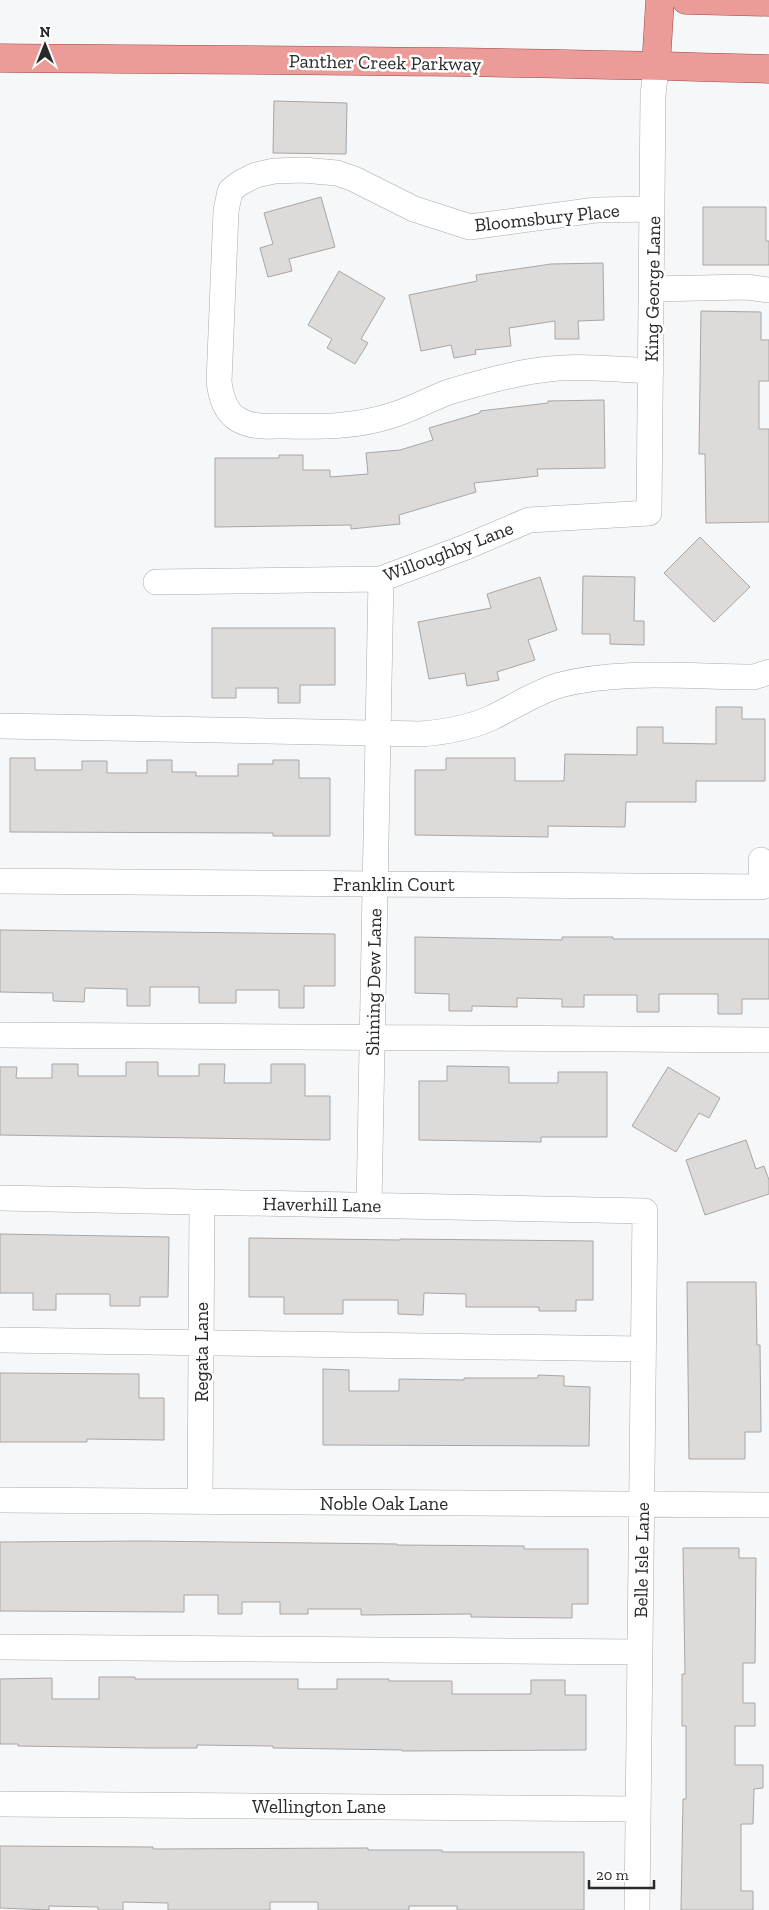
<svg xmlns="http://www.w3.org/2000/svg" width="769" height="1910" font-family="'Zilla Slab',serif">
<rect width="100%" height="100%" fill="#f6f7f9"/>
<!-- building -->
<path fill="#dddbda" stroke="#a8a6a5" d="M 274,101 L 347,103 L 346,154 L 273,153 Z
M 321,197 L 335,247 L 289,259 L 292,271 L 268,277 L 260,248 L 273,244 L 264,213 Z
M 703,207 L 766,207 L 766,241 L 769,241 L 769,265 L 703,265 Z
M 603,263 L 604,320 L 578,321 L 579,339 L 555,339 L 555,321 L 509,328 L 511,346 L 475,350 L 476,354 L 454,358 L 451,345 L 421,351 L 409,295 L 477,281 L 476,275 L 551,264 Z
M 339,271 L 385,298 L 361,339 L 368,343 L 355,364 L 327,348 L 332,339 L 308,325 Z
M 701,311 L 761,312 L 761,340 L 769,340 L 769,381 L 759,381 L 759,429 L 769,429 L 769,522 L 706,523 L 705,454 L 699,454 Z
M 604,400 L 605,468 L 537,469 L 538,476 L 474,483 L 476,492 L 399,515 L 400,524 L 351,529 L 351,525 L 215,527 L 215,458 L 279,458 L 279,455 L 303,455 L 303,470 L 330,470 L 330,477 L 368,474 L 366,453 L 400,450 L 433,440 L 429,428 L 480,413 L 480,411 L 548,403 L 548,401 Z
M 700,537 L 750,587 L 714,622 L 664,573 Z
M 583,576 L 635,577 L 634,621 L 644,621 L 644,645 L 610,644 L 610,634 L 582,634 Z
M 540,577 L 557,630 L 528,640 L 535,660 L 497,672 L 499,680 L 467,686 L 465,673 L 429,679 L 418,622 L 491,608 L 487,594 Z
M 212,628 L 335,628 L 335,685 L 300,685 L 300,703 L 278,703 L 278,688 L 236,688 L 236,698 L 212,698 Z
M 716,707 L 742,707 L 742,719 L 765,719 L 765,781 L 696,781 L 696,802 L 626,802 L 625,827 L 548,826 L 548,837 L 415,835 L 415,770 L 446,770 L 446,758 L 515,758 L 515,781 L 564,781 L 565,754 L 637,755 L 637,727 L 663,727 L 663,743 L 716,744 Z
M 10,758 L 35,758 L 35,770 L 82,770 L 82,761 L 107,761 L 107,773 L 147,773 L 147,760 L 172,760 L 172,772 L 196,772 L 196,776 L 238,776 L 238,764 L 273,764 L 273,760 L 299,760 L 299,778 L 330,778 L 330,836 L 273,836 L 273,833 L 10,832 Z
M 0,930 L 335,934 L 335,986 L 304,986 L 304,1008 L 279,1008 L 279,990 L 236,990 L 236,1003 L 199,1003 L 199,987 L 150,987 L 150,1006 L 127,1006 L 127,989 L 85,988 L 84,1002 L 53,1001 L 53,993 L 0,992 Z
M 415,937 L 562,940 L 562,937 L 613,937 L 613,939 L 769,939 L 769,999 L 742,999 L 742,1014 L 718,1014 L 718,994 L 659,994 L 659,1012 L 637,1012 L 637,995 L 584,995 L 584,1007 L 562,1007 L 562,999 L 517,998 L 517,1007 L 472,1006 L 472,1011 L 449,1011 L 449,994 L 415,993 Z
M 126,1062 L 158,1062 L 158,1076 L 199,1076 L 199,1064 L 225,1064 L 224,1083 L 271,1083 L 271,1064 L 305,1064 L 305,1096 L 330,1096 L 330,1140 L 0,1135 L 0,1067 L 17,1067 L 16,1078 L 52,1078 L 52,1064 L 78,1064 L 78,1076 L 126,1076 Z
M 447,1066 L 509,1067 L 509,1083 L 558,1083 L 558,1072 L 607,1072 L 607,1137 L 541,1137 L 541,1142 L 419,1140 L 419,1081 L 447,1081 Z
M 668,1067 L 720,1098 L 709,1118 L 699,1113 L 676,1152 L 632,1126 Z
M 746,1140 L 756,1169 L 764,1166 L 769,1180 L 769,1194 L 705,1215 L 686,1160 Z
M 0,1234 L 169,1237 L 168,1297 L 140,1297 L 140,1306 L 110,1306 L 110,1294 L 56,1294 L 56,1310 L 33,1310 L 33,1293 L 0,1293 Z
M 249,1238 L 400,1240 L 400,1239 L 593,1241 L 593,1300 L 576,1300 L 576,1311 L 539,1311 L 539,1307 L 466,1307 L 466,1294 L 424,1293 L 423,1315 L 398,1314 L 398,1300 L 343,1300 L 343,1314 L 284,1314 L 284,1297 L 249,1297 Z
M 687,1282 L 756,1282 L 757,1345 L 760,1345 L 761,1432 L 745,1432 L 745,1459 L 689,1459 Z
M 323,1369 L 349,1370 L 349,1391 L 399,1391 L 399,1379 L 464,1380 L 464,1378 L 538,1378 L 538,1375 L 564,1376 L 564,1386 L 590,1387 L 589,1446 L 323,1445 Z
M 0,1373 L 139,1374 L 139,1398 L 164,1398 L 164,1440 L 87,1439 L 87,1442 L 0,1442 Z
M 143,1541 L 397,1544 L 397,1545 L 524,1546 L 524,1549 L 588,1549 L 588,1604 L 572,1604 L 572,1618 L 471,1617 L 471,1614 L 361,1615 L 361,1609 L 308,1609 L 308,1614 L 280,1614 L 280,1602 L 242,1602 L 242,1614 L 218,1614 L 218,1595 L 184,1595 L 184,1612 L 0,1611 L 0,1542 Z
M 683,1548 L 739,1548 L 739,1558 L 756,1558 L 755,1663 L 743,1663 L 743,1703 L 755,1703 L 755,1726 L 735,1726 L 735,1765 L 763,1765 L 763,1788 L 754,1789 L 753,1824 L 741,1824 L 741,1891 L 753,1891 L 753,1910 L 681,1910 L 683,1799 L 686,1799 L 686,1726 L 682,1726 L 682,1674 L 685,1674 Z
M 99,1677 L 135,1677 L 135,1679 L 298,1679 L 298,1689 L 337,1689 L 337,1679 L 389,1679 L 389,1681 L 452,1681 L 452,1694 L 531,1694 L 531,1680 L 565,1680 L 565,1695 L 586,1695 L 586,1750 L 402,1751 L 402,1750 L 273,1748 L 273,1746 L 197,1745 L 197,1748 L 148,1748 L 18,1746 L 18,1744 L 0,1744 L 0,1679 L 52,1678 L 52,1699 L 99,1699 Z
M 0,1846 L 153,1847 L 153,1849 L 368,1848 L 368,1850 L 442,1850 L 442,1852 L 584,1852 L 584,1910 L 457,1910 L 457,1906 L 409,1906 L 409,1910 L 318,1910 L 318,1902 L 270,1902 L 270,1910 L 168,1910 L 168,1903 L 123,1902 L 123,1910 L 98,1910 L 98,1907 L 49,1906 L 49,1910 L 0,1908 Z"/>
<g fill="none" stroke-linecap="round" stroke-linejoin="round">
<!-- minor casing -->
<g stroke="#a9aaac" stroke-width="26">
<path id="minor" d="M 651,289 L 747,287 L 769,290
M 651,371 C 615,369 577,365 541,370 C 510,374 479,383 449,392 C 430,399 412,409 393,415 C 357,427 321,427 284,426 C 268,426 253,428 239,420 C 225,413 221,396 219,382 L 226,211 L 230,191 L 240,183 L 256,175 L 274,171 L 303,170 L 337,173 L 354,179 L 414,209 L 470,227 L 596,210 L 652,209
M 156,582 L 381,579 L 466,547 L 529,520 L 649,513 L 653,96 L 656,66
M 0,726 L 421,734 C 445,732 469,728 491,718 C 514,707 536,692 560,685 C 620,669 692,677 754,677 L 769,672
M 0,881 L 762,887 L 761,860
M 0,1035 L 769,1040
M 0,1198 L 645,1211 L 637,1910
M 369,1205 L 381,579
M 0,1340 L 643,1349
M 0,1500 L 769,1505
M 200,1502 L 202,1202
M 0,1647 L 640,1652
M 0,1804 L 638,1809"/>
</g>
<!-- major casing -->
<g stroke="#9e4845" stroke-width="29">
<path id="major" d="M 686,0 L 769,2
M 0,58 C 256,60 513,61 769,69
M 656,66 L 660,0"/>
</g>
<!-- minor -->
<use href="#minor" stroke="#fff" stroke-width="25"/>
<!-- major -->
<use href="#major" stroke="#eb9b98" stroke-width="28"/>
</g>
<g text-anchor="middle" stroke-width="5" stroke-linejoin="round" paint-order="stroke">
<!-- street labels -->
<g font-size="19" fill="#29292a" stroke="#fff">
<text transform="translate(385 62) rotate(1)" y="7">Panther Creek Parkway</text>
<text transform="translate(547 217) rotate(-6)" y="7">Bloomsbury Place</text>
<text transform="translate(652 289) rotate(-89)" y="7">King George Lane</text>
<text transform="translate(448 551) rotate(-21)" y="7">Willoughby Lane</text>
<text x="394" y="891">Franklin Court</text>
<text transform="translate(373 982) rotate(-89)" y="7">Shining Dew Lane</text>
<text transform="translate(322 1204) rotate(1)" y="7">Haverhill Lane</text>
<text transform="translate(201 1352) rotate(-90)" y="7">Regata Lane</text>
<text x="384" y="1510">Noble Oak Lane</text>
<text transform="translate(641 1560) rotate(-89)" y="7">Belle Isle Lane</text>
<text x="319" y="1813">Wellington Lane</text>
</g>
</g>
<!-- north arrow -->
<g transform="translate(45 45)" stroke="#ffffff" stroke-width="4" paint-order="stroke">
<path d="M0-4L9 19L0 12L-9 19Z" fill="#29292a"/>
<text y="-8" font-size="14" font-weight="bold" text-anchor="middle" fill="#29292a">N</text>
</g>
<!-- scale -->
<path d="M589 1880v8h65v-8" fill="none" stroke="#29292a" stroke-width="2.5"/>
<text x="596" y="1880" font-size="15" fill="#29292a" stroke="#ffffff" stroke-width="4" paint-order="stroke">20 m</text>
</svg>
